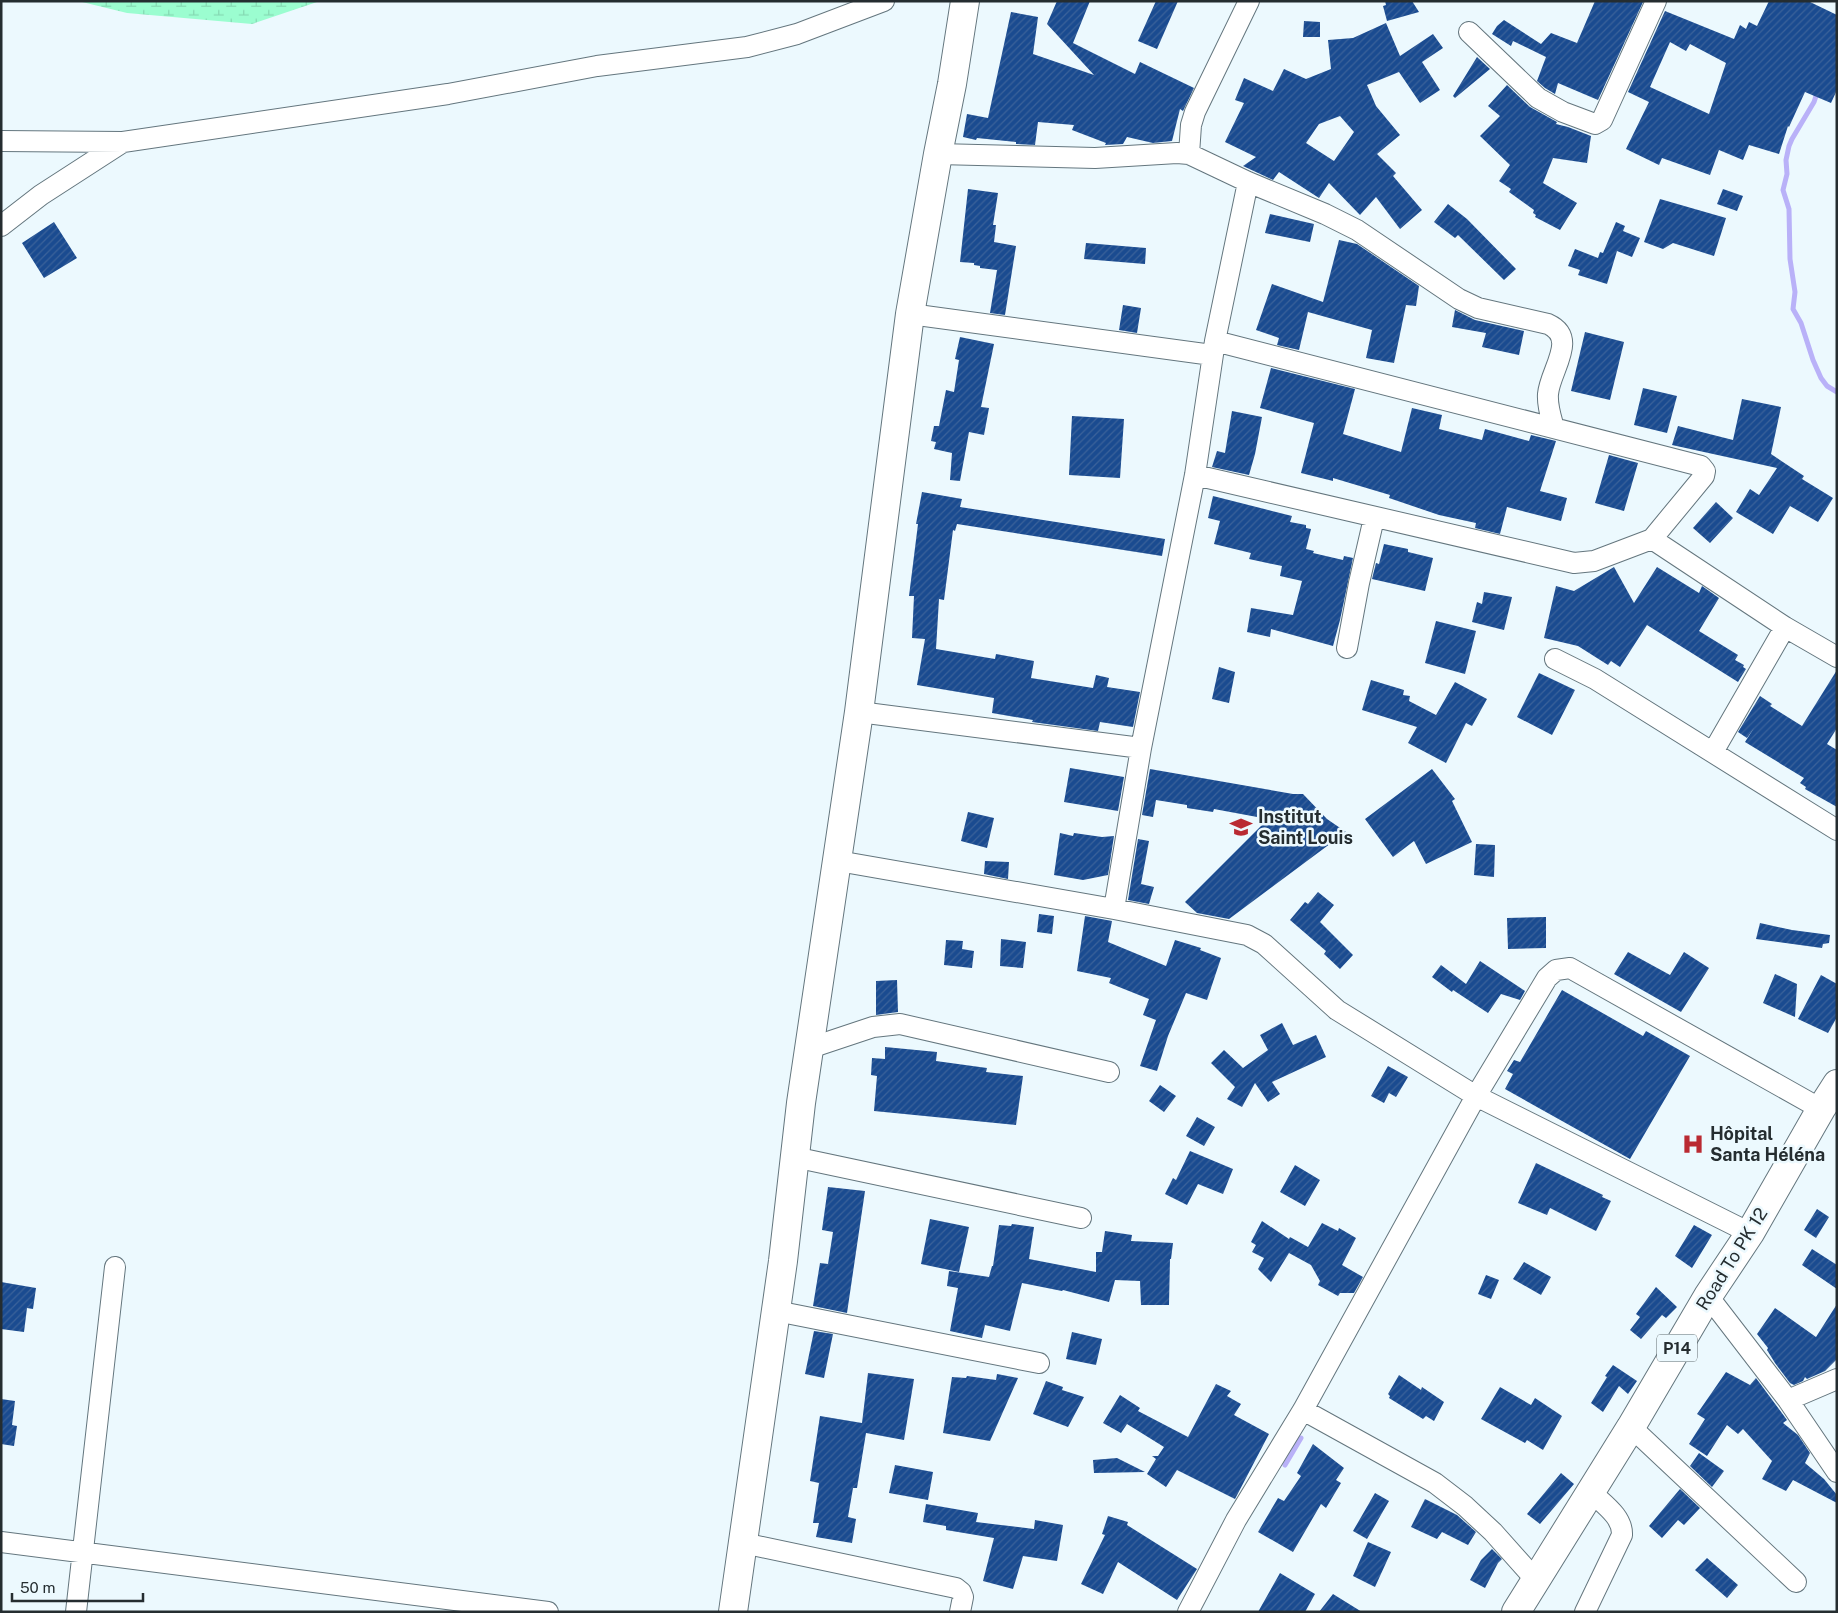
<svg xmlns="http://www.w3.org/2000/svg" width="1838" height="1613" font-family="'Public Sans',sans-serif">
<defs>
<pattern id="wetland-marsh" width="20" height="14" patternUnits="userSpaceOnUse" patternTransform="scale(1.25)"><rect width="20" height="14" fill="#9bfdd0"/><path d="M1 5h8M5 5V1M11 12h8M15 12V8" fill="none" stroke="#85d9b3"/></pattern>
<pattern id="building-hatch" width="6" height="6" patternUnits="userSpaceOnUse" patternTransform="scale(1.25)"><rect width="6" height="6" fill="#1a4b90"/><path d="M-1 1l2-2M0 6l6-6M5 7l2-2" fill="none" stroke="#3b629a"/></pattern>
</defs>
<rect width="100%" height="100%" fill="#ecf9fe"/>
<!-- wetland -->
<path fill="url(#wetland-marsh)" d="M 78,1 L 320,1 L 252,24 L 127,13 Z"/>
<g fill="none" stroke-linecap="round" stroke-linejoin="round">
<!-- stream -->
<path stroke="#b9b1f8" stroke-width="5" d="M 1818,90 L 1814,102 L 1792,139 L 1789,146 L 1786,160 L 1787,174 L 1783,190 L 1789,209 L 1790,259 L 1795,292 L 1793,309 L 1801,323 L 1813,360 L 1821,378 L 1827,386 L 1837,392
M 1285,1465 L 1301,1438"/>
</g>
<!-- building -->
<path fill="url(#building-hatch)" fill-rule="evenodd" d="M 1057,1 L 1090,1 L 1073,43 L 1135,74 L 1140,62 L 1194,88 L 1183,111 L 1180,109 L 1172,141 L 1153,143 L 1127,137 L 1123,144 L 1105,145 L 1106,143 L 1072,130 L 1074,125 L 1038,122 L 1035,145 L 1016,144 L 1016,142 L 977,138 L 976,140 L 963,137 L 967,114 L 988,118 L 1011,12 L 1038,17 L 1033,54 L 1094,75 L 1047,24 Z
M 1156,1 L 1178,1 L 1157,49 L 1138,41 Z
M 1385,1 L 1412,1 L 1419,12 L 1387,21 L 1383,6 L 1386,5 Z
M 1595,1 L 1643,2 L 1598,100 L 1558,83 L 1555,94 L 1545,88 L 1537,81 L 1546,57 L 1513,41 L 1511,46 L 1492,34 L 1497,26 L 1504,20 L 1541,44 L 1551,33 L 1577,43 Z
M 1769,1 L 1808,1 L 1837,15 L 1837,90 L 1831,103 L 1805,92 L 1789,127 L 1788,126 L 1779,154 L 1749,145 L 1743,160 L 1719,150 L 1710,175 L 1662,158 L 1659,165 L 1626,149 L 1649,102 L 1628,92 L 1665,11 L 1734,39 L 1740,25 L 1746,29 L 1749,22 L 1757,26 ZM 1670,42 L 1686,51 L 1690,44 L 1726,63 L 1709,114 L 1650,87 Z
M 1304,21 L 1320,22 L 1320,37 L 1303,37 Z
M 1386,23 L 1400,56 L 1433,34 L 1443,48 L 1422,62 L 1440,90 L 1420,103 L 1399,72 L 1367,85 L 1376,106 L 1400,135 L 1377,154 L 1396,173 L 1393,176 L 1422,210 L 1400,229 L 1376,197 L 1360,215 L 1329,183 L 1319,198 L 1279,172 L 1273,180 L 1243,166 L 1256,157 L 1225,142 L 1244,103 L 1235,100 L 1244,78 L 1273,91 L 1284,69 L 1306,79 L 1331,69 L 1328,40 L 1353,38 ZM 1340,116 L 1354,132 L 1334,161 L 1306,143 L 1319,124 Z
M 1477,57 L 1490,69 L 1455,98 L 1453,96 Z
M 1507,85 L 1530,107 L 1557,122 L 1556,124 L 1568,127 L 1591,136 L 1587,163 L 1553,158 L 1543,183 L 1577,203 L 1560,230 L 1535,217 L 1536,215 L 1533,213 L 1534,210 L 1509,192 L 1511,189 L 1499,181 L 1510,165 L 1480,136 L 1500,116 L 1488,106 Z
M 968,189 L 998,193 L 993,225 L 996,225 L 994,242 L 1016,246 L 1005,315 L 990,313 L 997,270 L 980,268 L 980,266 L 974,265 L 974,263 L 960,262 Z
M 1723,189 L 1743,196 L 1737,211 L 1717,204 Z
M 1660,199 L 1726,218 L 1714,256 L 1673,243 L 1663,249 L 1644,242 Z
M 1448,204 L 1467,219 L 1516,269 L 1504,280 L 1458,235 L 1455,238 L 1434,222 Z
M 1270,214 L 1314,224 L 1310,242 L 1265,233 Z
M 54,222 L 77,258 L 44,278 L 22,243 Z
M 1616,222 L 1625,226 L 1623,231 L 1640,238 L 1632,257 L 1617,251 L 1607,284 L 1578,275 L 1580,270 L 1568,266 L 1575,249 L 1598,258 L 1600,252 L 1603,253 Z
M 1339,240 L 1357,244 L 1419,286 L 1416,306 L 1406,305 L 1394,363 L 1366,358 L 1372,330 L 1308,312 L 1299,350 L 1277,345 L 1279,338 L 1256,330 L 1272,284 L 1323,302 Z
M 1086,243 L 1146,248 L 1145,264 L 1084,259 Z
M 1123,305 L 1141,308 L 1137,333 L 1119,330 Z
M 1455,310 L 1475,320 L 1524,331 L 1519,355 L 1482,347 L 1486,333 L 1452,327 Z
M 1585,332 L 1624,342 L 1610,400 L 1571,391 Z
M 960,337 L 994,344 L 981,407 L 989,408 L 984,435 L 969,432 L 960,481 L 950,480 L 952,453 L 934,449 L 936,442 L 931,441 L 934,426 L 939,426 L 946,390 L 954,392 L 959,360 L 955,359 Z
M 1271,368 L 1355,389 L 1343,434 L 1401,452 L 1412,408 L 1442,415 L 1439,429 L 1482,440 L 1485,429 L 1529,441 L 1531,435 L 1556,441 L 1540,491 L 1567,498 L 1561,521 L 1507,507 L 1500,534 L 1475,528 L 1476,523 L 1439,515 L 1389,498 L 1390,495 L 1333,478 L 1333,481 L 1301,473 L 1314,423 L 1260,408 Z
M 1643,388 L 1677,396 L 1667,433 L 1634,425 Z
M 1742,399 L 1781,407 L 1771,454 L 1804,476 L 1802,479 L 1833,498 L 1818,522 L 1790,506 L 1773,534 L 1736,512 L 1750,489 L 1759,495 L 1777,468 L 1672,445 L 1678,426 L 1733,440 Z
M 1232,411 L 1262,417 L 1255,454 L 1249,475 L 1212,467 L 1217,451 L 1225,453 Z
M 1072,416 L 1124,419 L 1120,478 L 1069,475 Z
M 1609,455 L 1638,463 L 1624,511 L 1595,503 Z
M 922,492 L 962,499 L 960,507 L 1165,539 L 1162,556 L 957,524 L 955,531 L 953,530 L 944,600 L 939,599 L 936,649 L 995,659 L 996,654 L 1034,661 L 1031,678 L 1093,688 L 1096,675 L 1109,678 L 1107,687 L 1140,692 L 1133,727 L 1100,722 L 1098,731 L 1032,722 L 1033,720 L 992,713 L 994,698 L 917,685 L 925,639 L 912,638 L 914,596 L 909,596 L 918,524 L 916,524 Z
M 1213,496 L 1292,516 L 1290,522 L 1306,525 L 1306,528 L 1311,529 L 1306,549 L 1314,551 L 1313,553 L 1343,560 L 1344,556 L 1353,558 L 1340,620 L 1333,646 L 1271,629 L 1270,637 L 1247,632 L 1251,608 L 1293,615 L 1302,581 L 1280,576 L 1282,566 L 1249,559 L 1251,553 L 1214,544 L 1220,521 L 1208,518 Z
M 1716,502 L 1733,518 L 1710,543 L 1693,528 Z
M 1384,544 L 1408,549 L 1408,552 L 1433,558 L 1425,591 L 1372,579 L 1376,563 L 1379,564 Z
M 1614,567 L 1634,603 L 1657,567 L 1699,593 L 1702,586 L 1719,598 L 1699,631 L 1738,655 L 1735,660 L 1744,665 L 1743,667 L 1746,669 L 1738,682 L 1647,625 L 1620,667 L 1611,661 L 1608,665 L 1578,646 L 1544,638 L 1556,586 L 1574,591 Z
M 1484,592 L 1512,597 L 1504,630 L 1472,622 L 1477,602 L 1482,604 Z
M 1436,621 L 1476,631 L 1465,674 L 1425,663 Z
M 1219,667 L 1235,672 L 1229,703 L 1212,699 Z
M 1837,670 L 1837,728 L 1827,744 L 1837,750 L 1837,807 L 1805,789 L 1806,787 L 1800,783 L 1804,778 L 1745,742 L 1754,728 L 1747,738 L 1738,732 L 1760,696 L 1772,704 L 1770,706 L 1802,726 Z
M 1539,673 L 1575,690 L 1552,735 L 1517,717 Z
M 1371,680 L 1404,690 L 1403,695 L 1410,696 L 1409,701 L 1436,715 L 1455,682 L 1487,699 L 1472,726 L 1466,723 L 1446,763 L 1408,743 L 1417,727 L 1362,710 Z
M 1070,768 L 1124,777 L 1118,811 L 1064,802 Z
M 1150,769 L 1293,794 L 1303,794 L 1327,819 L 1346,832 L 1229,919 L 1197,913 L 1185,902 L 1268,819 L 1214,809 L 1213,812 L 1187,808 L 1187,805 L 1156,800 L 1153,817 L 1142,815 Z
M 1432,769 L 1455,799 L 1452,801 L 1472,842 L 1426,864 L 1414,841 L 1393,857 L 1365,819 Z
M 968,812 L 994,818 L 987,848 L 961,841 Z
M 1060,833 L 1073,836 L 1074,833 L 1102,837 L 1114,836 L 1108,875 L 1083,880 L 1054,875 Z
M 1138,839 L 1149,841 L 1141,884 L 1154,887 L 1149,904 L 1128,900 Z
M 1476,844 L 1495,845 L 1494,877 L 1474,875 Z
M 985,861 L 1009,862 L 1008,879 L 984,874 Z
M 1318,892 L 1334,905 L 1320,922 L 1353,955 L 1340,969 L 1324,954 L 1326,951 L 1290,920 L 1305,902 L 1308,904 Z
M 1039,914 L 1054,916 L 1052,934 L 1037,932 Z
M 1085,916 L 1112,921 L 1108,942 L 1166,966 L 1175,940 L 1201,948 L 1200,950 L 1221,958 L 1207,1000 L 1186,993 L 1168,1036 L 1157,1071 L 1140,1066 L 1156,1020 L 1143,1015 L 1149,999 L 1109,983 L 1111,978 L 1077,971 Z
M 1546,917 L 1546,948 L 1508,949 L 1507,918 Z
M 1760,923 L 1792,930 L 1830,935 L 1829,943 L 1823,944 L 1822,948 L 1756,939 Z
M 1001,939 L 1026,942 L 1023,968 L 1000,966 Z
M 946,940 L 963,941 L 962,949 L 974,951 L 972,968 L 944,965 Z
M 1628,952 L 1670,975 L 1684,952 L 1709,968 L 1681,1012 L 1614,974 Z
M 1480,961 L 1525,991 L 1520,1000 L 1501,994 L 1488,1013 L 1453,990 L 1452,992 L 1432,977 L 1441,965 L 1466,984 Z
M 1775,974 L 1797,984 L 1795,1017 L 1763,1003 Z
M 1821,975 L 1837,984 L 1837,1017 L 1828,1033 L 1798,1019 Z
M 897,980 L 898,1012 L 876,1015 L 876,981 Z
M 1562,990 L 1643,1036 L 1646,1031 L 1690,1056 L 1630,1159 L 1505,1089 L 1513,1074 L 1507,1071 L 1514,1060 L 1520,1062 Z
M 1282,1023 L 1293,1045 L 1316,1035 L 1326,1057 L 1272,1082 L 1280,1094 L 1268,1102 L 1255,1083 L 1242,1107 L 1227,1099 L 1235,1087 L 1211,1063 L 1224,1050 L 1243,1068 L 1268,1050 L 1260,1035 Z
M 885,1047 L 937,1052 L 936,1061 L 987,1068 L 986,1072 L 1023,1076 L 1016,1125 L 874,1111 L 877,1076 L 871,1075 L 872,1058 L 885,1059 Z
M 1388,1066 L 1408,1077 L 1396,1097 L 1389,1093 L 1384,1103 L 1371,1096 Z
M 1160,1085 L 1176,1096 L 1164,1112 L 1149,1101 Z
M 1197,1117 L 1215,1127 L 1204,1146 L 1186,1136 Z
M 1190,1151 L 1233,1169 L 1223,1194 L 1198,1184 L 1187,1205 L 1165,1194 L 1173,1178 L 1176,1180 Z
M 1536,1163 L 1603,1195 L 1602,1197 L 1611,1201 L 1596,1231 L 1550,1208 L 1547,1215 L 1518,1203 Z
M 1295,1165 L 1320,1180 L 1305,1206 L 1280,1192 Z
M 828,1187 L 865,1191 L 847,1313 L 813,1306 L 820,1263 L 828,1264 L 833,1232 L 822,1230 Z
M 1817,1209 L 1829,1217 L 1816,1238 L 1804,1230 Z
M 930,1219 L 969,1227 L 959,1272 L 921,1264 Z
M 1262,1221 L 1289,1239 L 1290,1237 L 1308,1247 L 1322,1223 L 1338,1231 L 1339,1228 L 1356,1238 L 1342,1265 L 1363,1277 L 1354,1293 L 1340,1293 L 1338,1296 L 1318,1285 L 1320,1281 L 1311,1265 L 1289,1253 L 1271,1282 L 1258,1269 L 1264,1258 L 1252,1252 L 1256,1245 L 1251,1242 Z
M 1012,1224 L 1034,1227 L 1029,1259 L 1096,1272 L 1096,1252 L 1102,1252 L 1105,1231 L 1132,1235 L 1131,1241 L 1173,1243 L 1171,1259 L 1170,1259 L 1169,1305 L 1141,1305 L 1140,1281 L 1115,1280 L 1109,1302 L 1063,1290 L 1062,1291 L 1022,1283 L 1010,1331 L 985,1325 L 982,1338 L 950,1331 L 958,1288 L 947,1286 L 949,1271 L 989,1277 L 992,1266 L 993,1266 L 999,1225 L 1011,1226 Z
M 1694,1225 L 1712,1235 L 1692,1268 L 1675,1256 Z
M 1812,1249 L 1837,1265 L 1837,1289 L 1802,1265 Z
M 1524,1262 L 1551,1277 L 1541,1295 L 1513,1279 Z
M 1486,1275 L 1499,1280 L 1491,1299 L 1478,1294 Z
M 1,1282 L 36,1288 L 33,1309 L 27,1308 L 24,1332 L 1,1329 Z
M 1656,1287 L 1677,1307 L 1666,1318 L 1662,1315 L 1641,1339 L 1630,1330 L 1640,1317 L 1636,1314 Z
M 1837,1304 L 1837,1359 L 1825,1371 L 1807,1379 L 1805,1377 L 1803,1381 L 1794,1385 L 1790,1383 L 1775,1363 L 1767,1350 L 1768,1348 L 1757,1334 L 1775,1308 L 1816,1337 Z
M 814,1331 L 833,1334 L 824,1378 L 805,1374 Z
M 1072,1332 L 1102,1339 L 1096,1365 L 1066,1359 Z
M 1613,1365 L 1637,1381 L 1628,1394 L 1619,1386 L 1603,1412 L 1591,1403 L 1607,1377 L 1605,1376 Z
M 1726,1372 L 1750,1385 L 1756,1378 L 1787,1420 L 1783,1423 L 1798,1435 L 1810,1453 L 1805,1463 L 1824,1479 L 1837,1495 L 1837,1503 L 1793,1480 L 1786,1491 L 1762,1479 L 1772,1461 L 1743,1429 L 1738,1434 L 1727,1425 L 1707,1456 L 1689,1444 L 1705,1419 L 1697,1414 Z
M 868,1373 L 914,1379 L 904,1440 L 866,1433 L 857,1488 L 853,1488 L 848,1517 L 856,1519 L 852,1543 L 816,1537 L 819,1523 L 813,1523 L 819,1483 L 810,1481 L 820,1416 L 862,1423 Z
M 997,1374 L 1018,1378 L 990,1441 L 943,1433 L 952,1377 L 966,1378 L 967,1376 L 996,1380 Z
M 1399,1375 L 1421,1390 L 1422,1387 L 1444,1402 L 1434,1421 L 1426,1416 L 1423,1419 L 1389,1398 L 1390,1396 L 1388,1394 Z
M 1046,1381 L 1063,1387 L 1062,1390 L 1084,1397 L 1068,1427 L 1033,1414 Z
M 1216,1384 L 1231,1391 L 1227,1396 L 1241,1404 L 1234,1415 L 1269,1434 L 1235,1499 L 1177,1470 L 1166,1487 L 1147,1474 L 1156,1459 L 1152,1456 L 1158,1456 L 1164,1447 L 1127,1424 L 1121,1433 L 1103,1423 L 1120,1395 L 1140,1408 L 1138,1411 L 1188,1437 Z
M 1500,1387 L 1531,1405 L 1535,1398 L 1562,1416 L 1543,1450 L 1527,1440 L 1525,1443 L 1481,1419 Z
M 1,1399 L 15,1401 L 12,1425 L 17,1426 L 14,1446 L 1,1444 Z
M 1313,1444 L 1344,1468 L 1336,1480 L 1341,1483 L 1326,1508 L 1321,1504 L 1293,1552 L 1258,1532 L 1278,1498 L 1284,1501 L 1301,1476 L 1297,1473 Z
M 1699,1453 L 1724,1471 L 1712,1487 L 1690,1466 Z
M 1117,1458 L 1145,1472 L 1094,1473 L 1093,1460 Z
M 895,1465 L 933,1472 L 928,1500 L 889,1493 Z
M 1561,1473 L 1574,1484 L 1540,1524 L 1527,1514 Z
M 1680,1489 L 1700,1508 L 1684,1525 L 1678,1520 L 1662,1538 L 1649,1526 Z
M 1375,1493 L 1389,1501 L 1367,1539 L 1353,1531 Z
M 1425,1499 L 1457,1515 L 1476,1532 L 1468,1545 L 1442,1532 L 1437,1539 L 1411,1527 Z
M 926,1504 L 978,1513 L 976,1522 L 1034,1529 L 1035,1520 L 1063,1525 L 1057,1561 L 1023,1556 L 1013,1589 L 983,1581 L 994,1538 L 946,1530 L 946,1526 L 923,1522 Z
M 1108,1516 L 1128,1522 L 1127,1525 L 1197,1569 L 1177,1600 L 1118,1562 L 1103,1594 L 1081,1584 L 1105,1535 L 1102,1534 Z
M 1368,1542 L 1391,1552 L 1375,1587 L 1353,1576 Z
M 1492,1549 L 1502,1559 L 1498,1563 L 1485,1588 L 1470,1580 L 1481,1560 Z
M 1707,1558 L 1738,1585 L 1727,1598 L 1695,1570 Z
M 1280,1573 L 1315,1594 L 1305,1612 L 1258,1612 Z
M 1333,1594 L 1362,1612 L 1319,1612 Z"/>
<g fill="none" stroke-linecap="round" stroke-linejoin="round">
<!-- minor casing -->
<g stroke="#64767e" stroke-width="22">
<path id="minor" d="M 1469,32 L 1538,98 L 1563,112 L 1595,124 L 1602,120 L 1656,1
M 1,141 L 123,142 L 448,94 L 597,66 L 747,47 L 797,34 L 884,1
M 938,154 L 1095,158 L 1177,153 L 1189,154 L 1248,182 L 1325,214 L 1357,230 L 1459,299 L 1478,308 L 1548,324 C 1579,338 1550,370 1548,394 C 1547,406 1551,417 1554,428
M 1189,154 L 1191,125 L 1195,112 L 1249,1
M 1,226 L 41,195 L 123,142
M 910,314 L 1212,355
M 1215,341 L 1701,466 L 1705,471 L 1704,476 L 1652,539
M 1195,475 L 1574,563 L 1594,561 L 1652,539 L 1785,627 L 1837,657
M 1347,648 L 1359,583 L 1374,518
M 1555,659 L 1595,679 L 1837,830
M 859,712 L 1141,748
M 1713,752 L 1785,627
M 838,861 L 1114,909 L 1247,935 L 1264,944 L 1337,1010 L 1476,1096 L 1750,1233
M 1114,909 L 1141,748 L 1195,475 L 1215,341 L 1248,182
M 810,1048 L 873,1027 L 900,1024 L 1109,1072
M 794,1157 L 1081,1218
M 1708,1296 L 1788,1400 L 1837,1472
M 776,1311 L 1039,1363
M 1788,1400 L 1837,1379
M 1303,1410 L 1435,1483 L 1465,1506 L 1493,1532 L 1535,1579
M 1631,1427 L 1796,1582
M 1,1542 L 548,1612
M 743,1543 L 956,1588 L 961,1592 L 963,1597 L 960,1612
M 76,1612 L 115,1267
M 1188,1612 L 1236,1520 L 1303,1410 L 1476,1096 L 1547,978 L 1556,970 L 1570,968 L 1821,1109
M 1585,1612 L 1622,1535 C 1623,1516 1602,1503 1590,1491"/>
</g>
<!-- secondary casing -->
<g stroke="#64767e" stroke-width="30">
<path id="secondary" d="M 733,1612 L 783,1261 L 801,1103 L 859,712 L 910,314 L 938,154 L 952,84 L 965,1"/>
</g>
<!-- primary casing -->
<g stroke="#64767e" stroke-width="30">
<path id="primary" d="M 1516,1612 L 1631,1427 L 1708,1296 L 1750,1233 L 1821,1109 L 1837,1084"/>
</g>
<!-- minor -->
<use href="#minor" stroke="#fff" stroke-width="20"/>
<!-- secondary -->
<use href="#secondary" stroke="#fff" stroke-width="28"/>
<!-- primary -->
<use href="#primary" stroke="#fff" stroke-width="28"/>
</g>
<!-- icons -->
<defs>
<g id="school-bare" transform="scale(1.725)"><path d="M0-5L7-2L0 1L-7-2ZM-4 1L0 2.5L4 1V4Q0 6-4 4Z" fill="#ba2a32" stroke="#ecf9fe" stroke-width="2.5" paint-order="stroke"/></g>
<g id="hospital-bare" transform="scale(1.725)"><path d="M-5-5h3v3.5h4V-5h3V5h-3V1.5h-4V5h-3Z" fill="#ba2a32" stroke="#ecf9fe" stroke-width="2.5" paint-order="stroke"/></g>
</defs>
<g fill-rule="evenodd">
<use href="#school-bare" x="1241" y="827"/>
<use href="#hospital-bare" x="1693" y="1144"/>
</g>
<g text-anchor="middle" stroke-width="5" stroke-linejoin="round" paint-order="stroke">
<!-- shield labels -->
<rect fill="#ecf9fe" stroke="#616a6e" stroke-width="1" x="1657" y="1334.5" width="40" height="27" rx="4"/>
<g font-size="16" font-weight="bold" fill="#252d30">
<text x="1677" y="1354">P14</text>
</g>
<!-- poi labels -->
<g font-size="18" font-weight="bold" fill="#252d30" stroke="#ecf9fe" text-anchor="start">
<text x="1258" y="823">Institut<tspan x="1258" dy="21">Saint Louis</tspan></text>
<text x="1710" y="1140">Hôpital<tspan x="1710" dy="21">Santa Héléna</tspan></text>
</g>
<!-- street labels -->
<g font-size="18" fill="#252d30" stroke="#ecf9fe">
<text transform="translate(1732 1259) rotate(-58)" y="6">Road To PK 12</text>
</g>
</g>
<!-- border -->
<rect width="1838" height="1613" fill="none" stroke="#252d30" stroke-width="5"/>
<!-- scale -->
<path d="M12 1593v8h131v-8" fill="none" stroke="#252d30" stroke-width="2.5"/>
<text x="20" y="1593" font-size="15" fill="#252d30" stroke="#ecf9fe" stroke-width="4" paint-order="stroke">50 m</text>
</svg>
